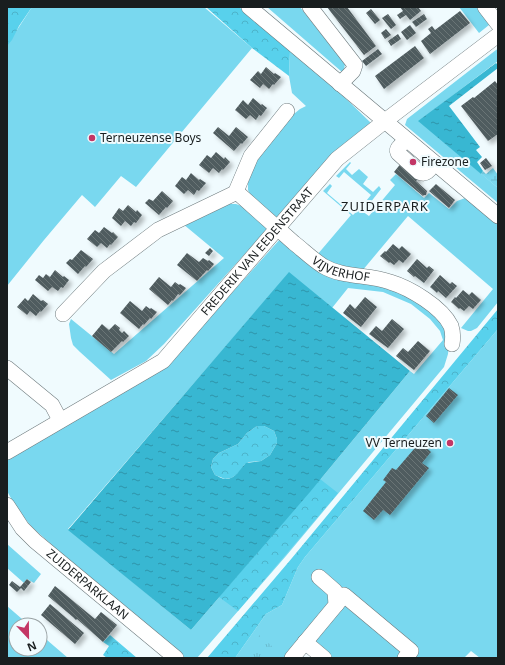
<svg xmlns="http://www.w3.org/2000/svg" width="505" height="665" font-family="'Noto Sans',sans-serif">
<defs>
<pattern id="forest-crowns" width="20" height="18" patternUnits="userSpaceOnUse"><rect width="20" height="18" fill="#58d1ec"/><path d="M2 6a3 3 0 1 1 6 0M12 15a3 3 0 1 1 6 0" fill="none" stroke="#4cb3ca"/></pattern>
<pattern id="wetland-marsh" width="20" height="14" patternUnits="userSpaceOnUse"><rect width="20" height="14" fill="#79d8ef"/><path d="M1 5h8M5 5V1M11 12h8M15 12V8" fill="none" stroke="#68b9cc"/></pattern>
<pattern id="park-tufts" width="24" height="20" patternUnits="userSpaceOnUse"><rect width="24" height="20" fill="#79d8ef"/><path d="M3 7l-1-3M5 7V3M7 7l1-3M15 17l-1-3M17 17v-4M19 17l1-3" fill="none" stroke="#68b9cc"/></pattern>
<pattern id="water-ripples" width="26" height="14" patternUnits="userSpaceOnUse"><rect width="26" height="14" fill="#38b7d2"/><path d="M2 4q2-2 4 0t4 0M15 11q2-2 4 0t4 0" fill="none" stroke="#2e94aa"/></pattern>
<pattern id="building-back-hatch" width="6" height="6" patternUnits="userSpaceOnUse"><rect width="6" height="6" fill="#505c5f"/><path d="M-1 5l2 2M0 0l6 6M5-1l2 2" fill="none" stroke="#6a7476"/></pattern>
<filter id="shadow"><feDropShadow dx="3.5" dy="3.5" stdDeviation="2" flood-color="#0004"/></filter>
</defs>
<rect width="100%" height="100%" fill="#f0fbfe"/>
<!-- green -->
<path fill="#79d8ef" fill-rule="evenodd" d="M 32,7 L 204,7 L 252,48 L 136,187 L 121,176 L 95,207 L 82,195 L 44,240 L 7,286 L 7,40 L 17,30 Z
M 267,7 L 300,7 L 345,64 L 344,70 L 342,72 Z
M 459,7 L 483,7 L 494,21 L 479,33 Z
M 498,49 L 498,61 L 419,121 L 498,188 L 498,203 L 405,125 L 407,119 L 496,50 Z
M 290,51 L 335,88 L 372,124 L 276,218 L 251,197 L 248,190 L 248,180 L 253,166 L 289,118 L 300,109 L 306,106 L 292,93 L 289,76 Z
M 350,162 L 351,163 L 346,169 L 352,175 L 359,169 L 368,177 L 363,184 L 373,192 L 379,186 L 381,189 L 370,203 L 368,203 L 366,201 L 371,195 L 344,172 L 339,178 L 336,176 Z
M 396,174 L 424,198 L 429,193 L 449,209 L 457,201 L 468,197 L 498,223 L 498,302 L 477,328 L 471,331 L 468,331 L 461,328 L 493,289 L 408,216 L 362,271 L 338,267 L 317,255 L 351,215 L 323,191 L 330,184 L 332,186 L 327,193 L 353,215 L 359,209 L 369,216 L 395,185 L 390,180 Z
M 228,204 L 236,204 L 244,207 L 269,227 L 164,344 L 146,361 L 111,380 L 80,352 L 73,345 L 71,338 L 69,324 L 71,319 L 114,354 L 224,258 L 183,224 Z
M 281,238 L 381,286 L 404,294 L 436,315 L 443,325 L 449,343 L 448,354 L 444,367 L 286,556 L 197,658 L 185,658 L 81,571 L 33,528 L 18,511 L 7,491 L 7,459 L 179,352 ZM 289,273 L 332,308 L 348,288 L 383,292 L 411,304 L 430,319 L 440,331 L 443,340 L 414,374 L 410,371 L 310,492 L 191,630 L 68,529 Z
M 498,329 L 498,658 L 480,658 L 471,651 L 464,658 L 316,658 L 302,646 L 345,591 L 323,572 L 331,601 L 285,658 L 235,658 L 266,614 L 282,605 L 298,567 L 305,557 Z
M 7,544 L 41,574 L 34,583 L 27,579 L 24,583 L 7,568 Z
M 7,606 L 29,625 L 16,625 L 16,649 L 40,649 L 40,634 L 68,658 L 7,658 Z"/>
<!-- forest -->
<path fill="url(#forest-crowns)" d="M 7,7 L 32,7 L 19,26 L 12,40 L 7,46 Z
M 206,7 L 239,7 L 290,51 L 289,76 L 252,48 Z
M 498,309 L 498,329 L 305,557 L 298,567 L 282,605 L 266,614 L 235,658 L 207,658 L 292,558 Z
M 257,426 L 264,426 L 274,431 L 277,439 L 277,443 L 270,455 L 261,461 L 249,462 L 244,465 L 242,469 L 236,475 L 231,478 L 225,479 L 215,475 L 211,467 L 213,459 L 219,453 L 238,444 L 247,433 Z
M 320,479 L 338,493 L 238,611 L 219,597 Z
M 110,635 L 137,658 L 107,658 L 103,655 L 109,646 L 103,642 Z"/>
<!-- wetland -->
<path fill="url(#wetland-marsh)" d="M 493,168 L 498,175 L 498,188 L 481,174 L 483,171 L 486,174 Z"/>
<!-- park -->
<path fill="url(#park-tufts)" d="M 260,635 L 278,652 L 273,658 L 244,658 L 242,656 Z"/>
<!-- water -->
<path fill="url(#water-ripples)" fill-rule="evenodd" d="M 496,63 L 498,65 L 498,68 L 449,106 L 480,147 L 476,150 L 482,157 L 477,162 L 483,171 L 481,174 L 418,121 Z
M 289,272 L 410,371 L 310,492 L 191,630 L 68,530 ZM 257,426 L 264,426 L 274,431 L 277,439 L 277,443 L 270,455 L 261,461 L 246,463 C 240,469 235,480 225,479 C 222,479 218,476 215,475 L 211,467 L 213,459 L 219,453 L 238,444 L 247,433 Z"/>
<!-- building -->
<path fill="url(#building-back-hatch)" filter="url(#shadow)" d="M 327,7 L 347,7 L 376,46 L 364,55 Z
M 400,7 L 418,7 L 421,11 L 410,20 L 406,15 L 400,19 L 397,15 L 403,11 Z
M 371,9 L 380,20 L 375,24 L 366,13 Z
M 460,11 L 470,23 L 430,54 L 421,41 L 431,33 L 428,29 L 432,26 L 435,30 Z
M 388,14 L 396,25 L 391,29 L 382,18 Z
M 424,14 L 427,19 L 416,27 L 412,22 Z
M 410,25 L 416,33 L 407,40 L 401,32 Z
M 386,29 L 391,35 L 385,39 L 381,33 Z
M 398,34 L 401,39 L 391,46 L 388,41 Z
M 415,46 L 424,58 L 384,89 L 375,76 Z
M 378,49 L 382,54 L 366,66 L 362,61 Z
M 266,67 L 274,74 L 275,73 L 281,77 L 274,85 L 273,84 L 269,89 L 263,84 L 260,88 L 250,80 L 258,71 L 261,74 Z
M 495,81 L 498,85 L 498,134 L 488,141 L 461,106 L 473,97 L 474,98 Z
M 253,98 L 261,105 L 262,104 L 267,108 L 261,116 L 259,115 L 256,120 L 250,115 L 246,119 L 235,110 L 243,100 L 248,105 Z
M 218,127 L 229,136 L 236,127 L 248,137 L 242,144 L 241,143 L 234,151 L 213,133 Z
M 216,152 L 224,159 L 225,157 L 230,162 L 223,170 L 222,169 L 219,173 L 213,168 L 209,173 L 199,165 L 207,155 L 211,158 Z
M 486,158 L 492,166 L 485,170 L 480,163 Z
M 402,162 L 420,177 L 416,181 L 427,191 L 426,195 L 424,195 L 423,196 L 394,172 Z
M 191,173 L 199,180 L 200,179 L 206,183 L 199,191 L 197,190 L 194,195 L 188,190 L 184,194 L 175,186 L 182,177 L 186,180 Z
M 436,184 L 455,200 L 449,208 L 429,191 Z
M 162,191 L 173,201 L 167,208 L 166,207 L 159,215 L 145,203 L 149,199 L 153,201 Z
M 128,205 L 136,212 L 137,210 L 142,215 L 136,223 L 134,222 L 131,226 L 125,221 L 121,226 L 112,218 L 119,208 L 123,211 Z
M 104,227 L 112,233 L 113,232 L 118,237 L 111,245 L 110,244 L 107,248 L 101,243 L 97,247 L 87,239 L 95,230 L 99,233 Z
M 393,244 L 399,249 L 402,246 L 411,254 L 403,263 L 399,260 L 394,265 L 390,262 L 389,263 L 380,256 L 385,251 L 386,252 Z
M 210,248 L 213,251 L 209,256 L 205,253 Z
M 81,250 L 93,259 L 86,267 L 85,266 L 78,274 L 66,263 L 70,259 L 72,260 Z
M 187,253 L 199,262 L 203,258 L 208,261 L 209,260 L 214,264 L 208,271 L 207,270 L 197,281 L 177,265 Z
M 417,259 L 427,268 L 429,266 L 434,270 L 424,283 L 415,276 L 414,277 L 407,271 Z
M 55,270 L 63,277 L 64,276 L 69,280 L 63,288 L 61,287 L 58,291 L 52,287 L 48,291 L 35,280 L 39,275 L 43,278 L 46,274 L 50,277 Z
M 440,275 L 450,284 L 452,282 L 457,286 L 446,298 L 438,291 L 437,293 L 430,287 Z
M 159,277 L 171,287 L 175,282 L 179,285 L 180,284 L 186,288 L 180,295 L 178,294 L 173,301 L 172,300 L 168,305 L 149,289 Z
M 463,290 L 469,295 L 472,292 L 481,300 L 473,309 L 469,306 L 464,311 L 460,308 L 459,309 L 451,302 L 455,297 L 456,298 Z
M 33,294 L 41,301 L 43,300 L 48,304 L 41,312 L 40,311 L 36,316 L 30,311 L 27,315 L 17,307 L 25,298 L 28,301 Z
M 365,297 L 377,307 L 361,327 L 343,313 L 350,304 L 355,309 Z
M 130,301 L 142,311 L 146,306 L 150,309 L 151,308 L 157,312 L 151,319 L 150,318 L 144,325 L 143,324 L 139,329 L 120,313 Z
M 392,319 L 404,329 L 388,348 L 369,334 L 376,326 L 382,331 Z
M 102,324 L 109,330 L 115,324 L 120,328 L 119,330 L 122,333 L 124,331 L 129,336 L 123,342 L 122,341 L 111,352 L 92,336 Z
M 418,341 L 430,351 L 414,370 L 396,356 L 403,348 L 408,352 Z
M 449,388 L 458,395 L 434,423 L 426,416 Z
M 420,442 L 431,452 L 422,463 L 429,468 L 390,515 L 383,510 L 374,520 L 363,511 L 386,482 L 383,480 L 392,468 L 396,470 Z
M 27,579 L 31,582 L 24,591 L 21,588 L 17,592 L 9,585 L 12,581 L 20,587 Z
M 55,586 L 95,619 L 101,612 L 117,625 L 103,642 L 77,619 L 76,620 L 73,617 L 48,596 Z
M 50,604 L 84,633 L 75,644 L 41,615 Z"/>
<g fill="none" stroke-linecap="round" stroke-linejoin="round">
<!-- minor casing -->
<g stroke="#6f7b7e" stroke-width="16">
<g id="minor">
<path d="M 249,7 L 498,216"/>
<path d="M 310,7 L 355,65 L 353,71 L 340,84"/>
<path d="M 485,7 L 498,24"/>
<path d="M 402,144 C 399,147 396,149 398,153 L 419,172 C 425,175 429,171 432,166"/>
<path d="M 237,189 L 251,156 L 287,111"/>
<path id="s1" d="M 239,194 C 258,211 276,227 294,243 C 303,250 312,259 323,266 C 343,278 368,274 390,282 C 410,288 442,307 451,326 C 453,332 453,338 452,344"/>
<path d="M 63,314 L 104,271 L 158,230 L 233,194"/>
<path d="M 7,368 L 52,405 L 60,420"/>
<path id="s2" d="M 7,452 L 163,361 L 337,159 L 385,121 L 498,35"/>
<path id="s3" d="M 7,505 L 22,528 L 35,541 L 176,658"/>
<path d="M 336,605 L 344,595 L 411,651 L 405,658"/>
<path d="M 305,642 L 324,658"/>
<path d="M 292,658 L 336,605 L 335,591 L 319,577"/>
</g>
</g>
<!-- minor -->
<use href="#minor" stroke="#fff" stroke-width="15"/>
</g>
<!-- markers -->
<g fill="#c33665" stroke="#f0fbfe" stroke-width="1.5">
<circle cx="92" cy="138" r="4"/>
<circle cx="413" cy="162" r="4"/>
<circle cx="450" cy="443" r="4"/>
</g>
<g text-anchor="middle" stroke-width="4" stroke-linejoin="round" paint-order="stroke">
<!-- poi labels -->
<g font-size="12" fill="#191e1f" stroke="#f0fbfe" text-anchor="start">
<text x="100" y="142">Terneuzense Boys</text>
<text x="421" y="166">Firezone</text>
<text x="442" y="447" text-anchor="end">VV Terneuzen</text>
</g>
<!-- street labels -->
<g font-size="12" fill="#191e1f" stroke="#f0fbfe">
<text dy="4" stroke="none"><textPath href="#s2" startOffset="325">FREDERIK VAN EEDENSTRAAT</textPath></text>
<text dy="4" stroke="none"><textPath href="#s1" startOffset="129">VIJVERHOF</textPath></text>
<text dy="4" stroke="none"><textPath href="#s3" startOffset="114">ZUIDERPARKLAAN</textPath></text>
</g>
<!-- neighbourhood labels -->
<g font-size="13" letter-spacing="1" fill="#191e1f" stroke="#f0fbfe">
<text x="385" y="211">ZUIDERPARK</text>
</g>
</g>
<!-- border -->
<rect width="505" height="665" fill="none" stroke="#191e1f" stroke-width="16"/>
<!-- north arrow -->
<g transform="translate(28 637) rotate(158)"><circle r="19" fill="#f0fbfe" stroke="#9aa3a5"/>
<path d="M0-3L7 15L0 10L-7 15Z" fill="#c33665"/>
<text y="-6" font-size="11" font-weight="bold" text-anchor="middle" fill="#191e1f">N</text>
</g>
</svg>
